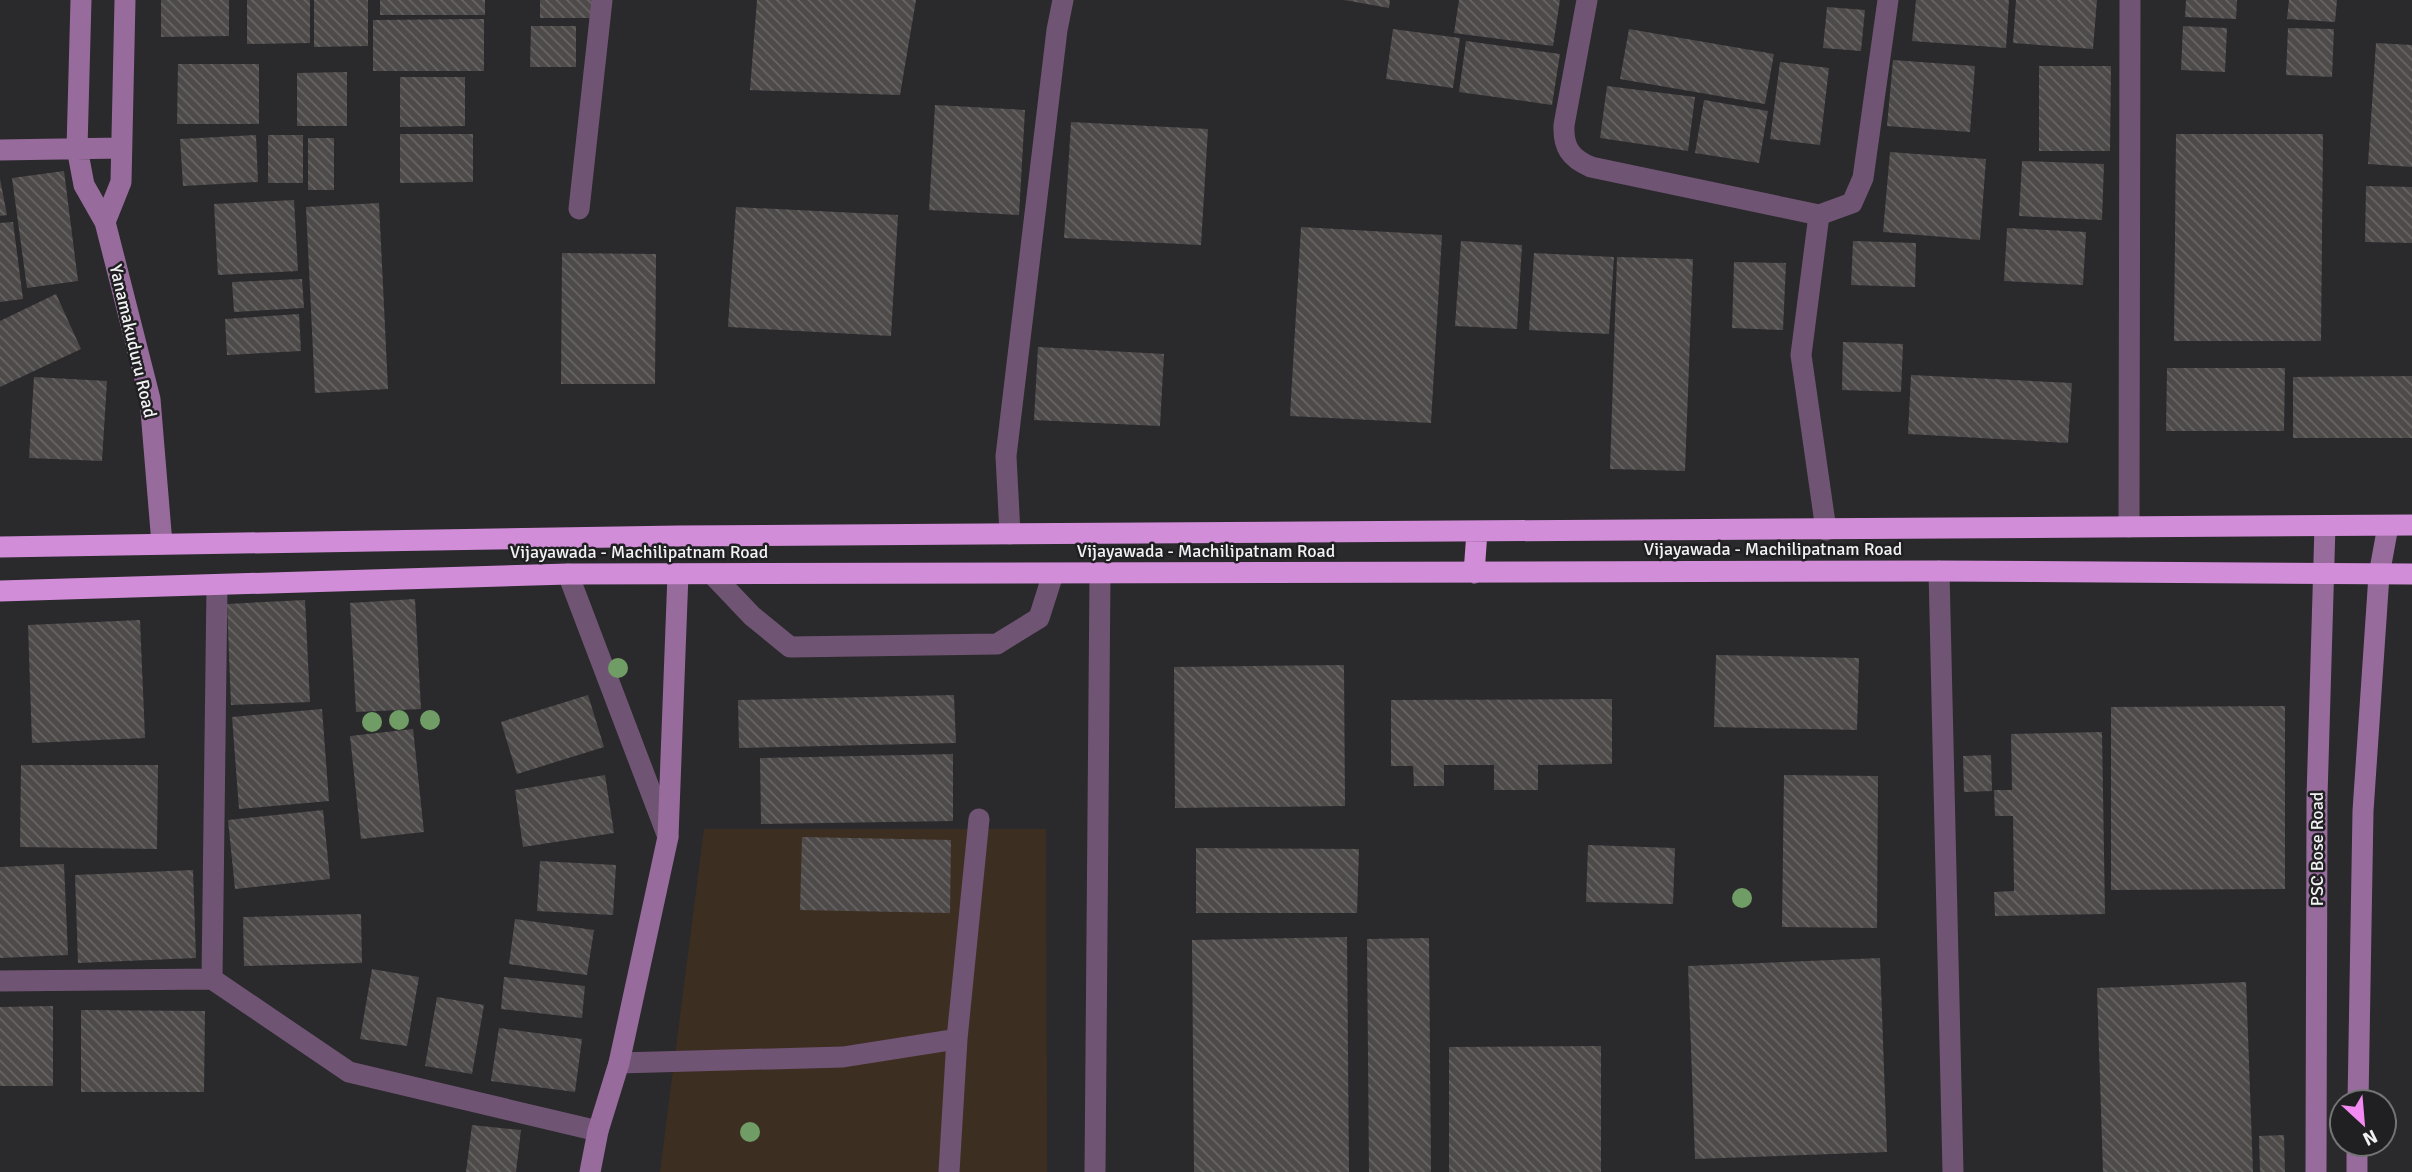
<svg xmlns="http://www.w3.org/2000/svg" width="2412" height="1172" font-family="Signika,sans-serif">
<defs>
<pattern id="building-back-hatch" width="6" height="6" patternUnits="userSpaceOnUse" patternTransform="scale(1.75)"><rect width="6" height="6" fill="#4e4a4a"/><path d="M-1 5l2 2M0 0l6 6M5-1l2 2" fill="none" stroke="#686565"/></pattern>
</defs>
<rect width="100%" height="100%" fill="#2a292c"/>
<!-- industrial -->
<path fill="#3d2e22" d="M 704,829 L 1046,829 L 1047,1172 L 660,1172 Z"/>
<!-- building -->
<path fill="url(#building-back-hatch)" d="M 161,0 L 229,0 L 229,36 L 161,37 Z
M 247,0 L 310,0 L 310,43 L 247,44 Z
M 314,0 L 368,0 L 368,46 L 314,47 Z
M 380,0 L 485,0 L 485,15 L 380,15 Z
M 540,0 L 594,0 L 594,18 L 540,18 Z
M 757,0 L 916,0 L 900,95 L 750,90 Z
M 1344,0 L 1390,0 L 1389,8 Z
M 1459,0 L 1560,0 L 1553,46 L 1454,33 Z
M 1916,0 L 2009,0 L 2006,48 L 1912,41 Z
M 2016,0 L 2097,0 L 2093,49 L 2013,43 Z
M 2186,0 L 2237,0 L 2236,19 L 2185,17 Z
M 2289,0 L 2337,0 L 2335,22 L 2287,19 Z
M 1827,7 L 1865,10 L 1861,51 L 1823,48 Z
M 484,19 L 484,71 L 373,71 L 373,20 Z
M 531,26 L 576,26 L 576,67 L 530,67 Z
M 2183,26 L 2227,28 L 2225,72 L 2181,70 Z
M 2288,28 L 2334,29 L 2332,77 L 2286,75 Z
M 1393,29 L 1460,38 L 1453,88 L 1386,79 Z
M 1629,29 L 1774,54 L 1765,104 L 1620,79 Z
M 1466,41 L 1560,54 L 1552,105 L 1459,92 Z
M 2376,43 L 2412,45 L 2412,167 L 2368,164 Z
M 1893,60 L 1975,66 L 1970,132 L 1887,126 Z
M 1780,62 L 1829,68 L 1820,145 L 1770,139 Z
M 178,64 L 259,64 L 259,124 L 177,124 Z
M 2039,66 L 2111,66 L 2110,151 L 2039,151 Z
M 347,72 L 347,126 L 297,126 L 297,73 Z
M 400,77 L 465,77 L 465,126 L 400,127 Z
M 1607,86 L 1695,97 L 1688,151 L 1600,138 Z
M 1704,100 L 1768,111 L 1759,163 L 1695,153 Z
M 935,105 L 1025,110 L 1019,215 L 929,210 Z
M 1071,122 L 1208,129 L 1201,245 L 1064,238 Z
M 400,134 L 473,134 L 473,182 L 400,183 Z
M 2176,134 L 2323,134 L 2321,341 L 2174,341 Z
M 256,135 L 258,182 L 183,186 L 180,139 Z
M 268,135 L 303,135 L 303,183 L 268,183 Z
M 308,138 L 334,138 L 334,190 L 308,190 Z
M 1890,152 L 1986,159 L 1980,240 L 1883,232 Z
M 2022,161 L 2104,164 L 2102,220 L 2019,216 Z
M 64,171 L 78,281 L 27,288 L 12,178 Z
M 0,179 L 7,215 L 0,216 Z
M 2366,186 L 2412,187 L 2412,243 L 2365,242 Z
M 294,200 L 298,271 L 218,275 L 214,204 Z
M 379,203 L 388,389 L 315,393 L 306,207 Z
M 736,207 L 898,215 L 891,336 L 728,327 Z
M 13,222 L 23,299 L 0,302 L 0,223 Z
M 1301,227 L 1442,235 L 1431,423 L 1290,416 Z
M 2007,228 L 2086,232 L 2083,285 L 2004,281 Z
M 1461,241 L 1522,245 L 1517,329 L 1455,326 Z
M 1853,241 L 1916,243 L 1915,287 L 1851,285 Z
M 562,253 L 656,254 L 655,384 L 561,384 Z
M 1534,253 L 1614,257 L 1609,334 L 1529,330 Z
M 1617,257 L 1693,259 L 1685,471 L 1610,469 Z
M 1734,262 L 1786,263 L 1783,330 L 1732,328 Z
M 302,279 L 304,308 L 234,312 L 232,282 Z
M 56,294 L 81,349 L 0,387 L 0,321 Z
M 299,314 L 301,351 L 227,355 L 225,319 Z
M 1843,342 L 1903,344 L 1901,392 L 1842,390 Z
M 1038,347 L 1164,354 L 1160,426 L 1034,420 Z
M 2167,368 L 2285,368 L 2284,431 L 2166,431 Z
M 1911,375 L 2072,383 L 2068,443 L 1908,434 Z
M 2412,376 L 2412,438 L 2293,438 L 2293,377 Z
M 34,377 L 107,381 L 102,461 L 29,458 Z
M 415,599 L 421,709 L 356,712 L 350,603 Z
M 305,600 L 310,702 L 231,705 L 227,604 Z
M 140,620 L 145,738 L 32,743 L 28,625 Z
M 1716,655 L 1859,658 L 1857,730 L 1714,727 Z
M 1344,665 L 1345,806 L 1175,808 L 1174,667 Z
M 588,695 L 604,747 L 517,774 L 501,722 Z
M 954,695 L 956,743 L 739,748 L 738,700 Z
M 1612,699 L 1612,764 L 1538,765 L 1538,790 L 1494,790 L 1494,765 L 1444,765 L 1444,786 L 1414,786 L 1413,766 L 1391,766 L 1391,700 Z
M 2285,706 L 2285,889 L 2111,890 L 2111,707 Z
M 322,709 L 329,801 L 239,809 L 232,717 Z
M 413,729 L 424,832 L 361,839 L 350,736 Z
M 2102,732 L 2105,914 L 1995,916 L 1994,892 L 2014,891 L 2013,816 L 1995,816 L 1994,790 L 2012,790 L 2011,734 Z
M 953,754 L 953,821 L 761,824 L 760,758 Z
M 1991,755 L 1992,791 L 1964,792 L 1963,756 Z
M 21,765 L 158,765 L 157,849 L 20,847 Z
M 605,775 L 614,833 L 523,847 L 515,790 Z
M 1784,775 L 1878,776 L 1877,928 L 1782,927 Z
M 323,810 L 330,879 L 235,889 L 228,820 Z
M 802,837 L 951,840 L 950,913 L 800,910 Z
M 1588,845 L 1675,848 L 1673,904 L 1586,902 Z
M 1196,848 L 1359,849 L 1357,913 L 1196,913 Z
M 540,861 L 616,865 L 613,915 L 537,911 Z
M 64,864 L 68,955 L 0,958 L 0,867 Z
M 193,870 L 196,958 L 78,963 L 75,875 Z
M 361,914 L 362,963 L 244,966 L 243,917 Z
M 515,919 L 594,930 L 587,975 L 509,964 Z
M 1347,937 L 1349,1172 L 1194,1172 L 1192,940 Z
M 1429,938 L 1431,1172 L 1369,1172 L 1367,939 Z
M 1880,958 L 1887,1152 L 1695,1159 L 1688,966 Z
M 372,969 L 419,977 L 407,1046 L 360,1039 Z
M 504,977 L 585,986 L 582,1018 L 501,1009 Z
M 2246,982 L 2253,1172 L 2103,1172 L 2097,988 Z
M 437,997 L 484,1005 L 472,1074 L 425,1066 Z
M 53,1006 L 53,1086 L 0,1086 L 0,1007 Z
M 81,1010 L 205,1011 L 204,1092 L 81,1092 Z
M 499,1028 L 582,1039 L 575,1092 L 491,1081 Z
M 1601,1046 L 1601,1172 L 1449,1172 L 1449,1047 Z
M 472,1125 L 521,1130 L 516,1172 L 466,1172 Z
M 2284,1135 L 2285,1172 L 2260,1172 L 2259,1136 Z"/>
<g fill="none" stroke-linecap="round" stroke-linejoin="round">
<!-- lane -->
<path stroke="#705473" stroke-width="21" d="M 568,574 L 668,837
M 713,575 L 752,616 L 790,647 L 997,644 L 1039,618 L 1053,574
M 619,1063 L 843,1057 L 957,1039 L 979,819
M 949,1172 L 957,1039"/>
<!-- street -->
<path stroke="#705473" stroke-width="21" d="M 1587,0 L 1564,125 C 1563,147 1570,158 1591,167 L 1819,215 L 1852,203 L 1863,178 L 1888,0
M 579,209 L 602,0
M 1819,215 L 1801,355 L 1826,530
M 2129,527 L 2130,0
M 1010,534 L 1006,456 L 1057,30 L 1063,0
M 1939,571 L 1953,1172
M 212,979 L 217,585
M 0,981 L 212,979 L 349,1072 L 598,1131
M 1095,1172 L 1100,574"/>
<!-- secondary -->
<path stroke="#976b9c" stroke-width="21" d="M 81,0 L 77,148 L 84,185 L 105,222 L 150,399 L 162,544
M 0,150 L 121,148
M 105,222 L 121,182 L 125,0
M 2358,1102 L 2363,811 L 2379,575 L 2388,526
M 590,1172 L 598,1131 L 619,1063 L 668,837 L 678,574
M 2316,1172 L 2317,797 L 2325,526
M 2357,1172 L 2357,1144"/>
<!-- highway -->
<path stroke="#d18dd8" stroke-width="21" d="M 0,547 L 679,536 L 2412,525
M 1474,573 L 1477,532
M 0,591 L 568,574 L 1939,571 L 2412,574"/>
</g>
<!-- trees -->
<g fill="#709d65">
<circle cx="618" cy="668" r="10"/>
<circle cx="399" cy="720" r="10"/>
<circle cx="430" cy="720" r="10"/>
<circle cx="372" cy="722" r="10"/>
<circle cx="1742" cy="898" r="10"/>
<circle cx="750" cy="1132" r="10"/>
</g>
<g text-anchor="middle" stroke-width="5" stroke-linejoin="round" paint-order="stroke">
<!-- street labels -->
<g font-size="18" fill="#f2f2f4" stroke="#202022">
<text transform="translate(133 341) rotate(77)" y="6">Yanamakuduru Road</text>
<text x="1773" y="555">Vijayawada - Machilipatnam Road</text>
<text x="1206" y="557">Vijayawada - Machilipatnam Road</text>
<text x="639" y="558">Vijayawada - Machilipatnam Road</text>
<text transform="translate(2317 849) rotate(-90)" y="6">PSC Bose Road</text>
</g>
</g>
<!-- north arrow -->
<g transform="translate(2363 1123) rotate(154)"><circle r="33" fill="#202022" stroke="#747476" stroke-width="2"/>
<path d="M0-5L12 26L0 18L-12 26Z" fill="#f28af2"/>
<text y="-10" font-size="19" font-weight="bold" text-anchor="middle" fill="#f2f2f4">N</text>
</g>
</svg>
